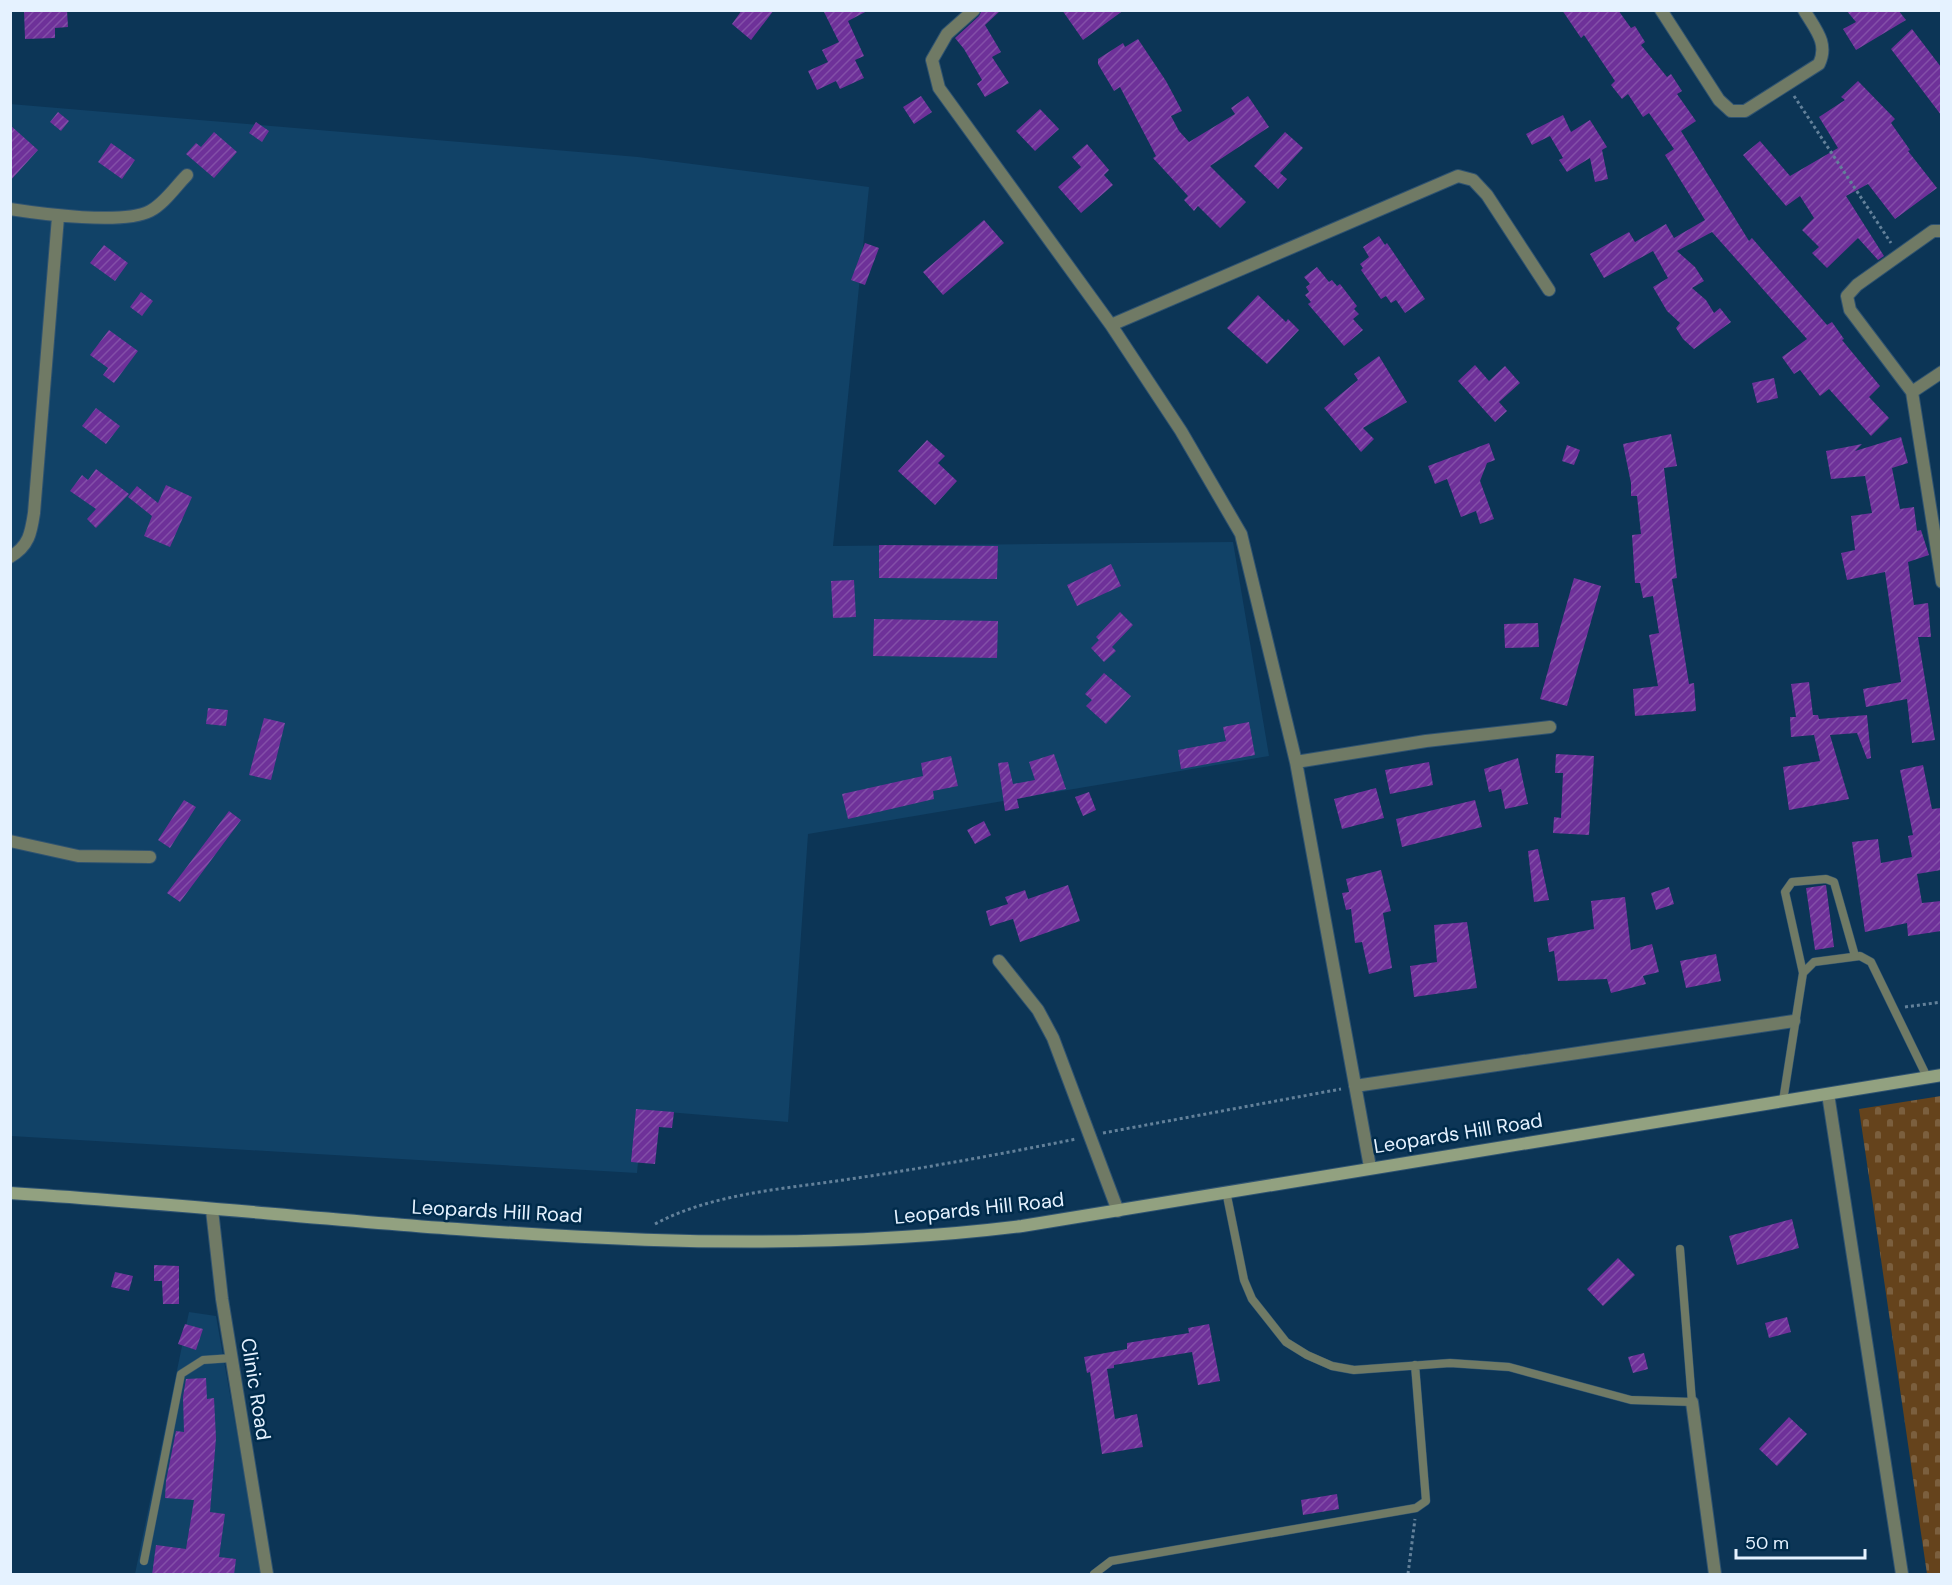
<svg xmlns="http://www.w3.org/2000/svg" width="1952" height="1585" font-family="'DM Sans',sans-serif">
<defs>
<pattern id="cemetery-stones" width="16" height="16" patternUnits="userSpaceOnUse" patternTransform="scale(1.5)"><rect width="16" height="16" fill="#65431c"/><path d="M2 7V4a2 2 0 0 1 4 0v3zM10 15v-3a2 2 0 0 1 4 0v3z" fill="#7b5f3e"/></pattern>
<pattern id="building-hatch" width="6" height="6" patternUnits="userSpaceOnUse" patternTransform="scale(1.5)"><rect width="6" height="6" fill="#6e3199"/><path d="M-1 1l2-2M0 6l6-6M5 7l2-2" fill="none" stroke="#834fa8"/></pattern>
</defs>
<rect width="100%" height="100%" fill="#0c3556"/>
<!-- built -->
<path fill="#114267" d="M 10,104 L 638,157 L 869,187 L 833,546 L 1233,542 L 1269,756 L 808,834 L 788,1122 L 643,1110 L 637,1173 L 11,1136 Z
M 189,1312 L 216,1316 L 262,1574 L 135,1574 Z"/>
<!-- cemetery -->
<path fill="url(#cemetery-stones)" d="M 1941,1096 L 1942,1574 L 1927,1574 L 1859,1109 Z"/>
<!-- building -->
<path fill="url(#building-hatch)" d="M 24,10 L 67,10 L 68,27 L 55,28 L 55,38 L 25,39 Z
M 742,10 L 774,10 L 751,40 L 732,24 Z
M 823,10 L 869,10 L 848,21 L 864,56 L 855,60 L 864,78 L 840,89 L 836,81 L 817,90 L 808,71 L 828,62 L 822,50 L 839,42 Z
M 982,10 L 1001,10 L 985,25 L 1001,52 L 992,57 L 1009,83 L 985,97 L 977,84 L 982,80 L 964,49 L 955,38 L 979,16 Z
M 1062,10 L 1124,10 L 1083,40 Z
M 1562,10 L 1618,10 L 1631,28 L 1635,26 L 1645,42 L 1641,45 L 1667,77 L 1671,74 L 1682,91 L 1677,94 L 1696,121 L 1681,131 L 1749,241 L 1752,238 L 1827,325 L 1832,322 L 1844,339 L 1842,340 L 1880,386 L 1869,397 L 1889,418 L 1871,436 L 1829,389 L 1820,396 L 1800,370 L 1794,374 L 1782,357 L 1807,339 L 1712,232 L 1677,251 L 1695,267 L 1704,281 L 1692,288 L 1706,300 L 1714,313 L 1720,308 L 1731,322 L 1694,349 L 1683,339 L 1676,328 L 1680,323 L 1667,311 L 1653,287 L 1668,278 L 1653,251 L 1604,278 L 1590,254 L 1629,232 L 1635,242 L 1666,224 L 1674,238 L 1705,220 L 1665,155 L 1674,149 L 1649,113 L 1643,117 L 1628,94 L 1622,99 L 1611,85 L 1615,81 L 1584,35 L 1581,38 Z
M 1846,10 L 1898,10 L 1906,20 L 1856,50 L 1843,29 L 1856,22 Z
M 1912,29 L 1941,67 L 1941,115 L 1891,49 Z
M 1138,39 L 1166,81 L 1182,111 L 1171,116 L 1179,131 L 1189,142 L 1235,114 L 1231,108 L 1248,96 L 1269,127 L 1210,166 L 1246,202 L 1220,228 L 1198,206 L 1194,211 L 1184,200 L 1188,196 L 1153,158 L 1156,156 L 1120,87 L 1114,91 L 1098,64 L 1098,59 L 1123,43 L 1125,47 Z
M 1858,81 L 1895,119 L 1891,123 L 1910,150 L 1908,151 L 1937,188 L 1895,219 L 1868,184 L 1846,196 L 1884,256 L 1878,260 L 1858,238 L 1827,268 L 1812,253 L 1819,247 L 1802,230 L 1814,218 L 1800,196 L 1786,206 L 1743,155 L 1760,141 L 1790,176 L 1838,148 L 1819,117 L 1845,100 L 1841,97 Z
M 921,96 L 932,112 L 914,124 L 903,107 Z
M 1040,109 L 1059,129 L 1035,151 L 1016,131 Z
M 58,112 L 69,121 L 61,131 L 50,122 Z
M 1563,115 L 1571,132 L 1590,120 L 1607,147 L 1602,150 L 1608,179 L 1595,182 L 1590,158 L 1567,172 L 1559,160 L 1563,158 L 1550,136 L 1532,145 L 1526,134 Z
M 256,122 L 269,131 L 262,142 L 249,133 Z
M 10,125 L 38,150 L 10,181 Z
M 214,132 L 237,152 L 214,178 L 186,154 L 196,143 L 201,147 Z
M 1285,132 L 1303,148 L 1280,173 L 1287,179 L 1278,189 L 1254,166 Z
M 111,143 L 135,160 L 122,179 L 98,162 Z
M 1087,144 L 1109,170 L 1104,175 L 1113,185 L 1081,213 L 1058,187 L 1081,167 L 1072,157 Z
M 984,220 L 1004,243 L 943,295 L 923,272 Z
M 1379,236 L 1385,245 L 1387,243 L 1425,299 L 1405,313 L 1396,300 L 1391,303 L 1386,296 L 1381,299 L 1361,270 L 1363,268 L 1360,264 L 1369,257 L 1363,247 Z
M 865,243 L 879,248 L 865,285 L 851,280 Z
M 104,245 L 128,263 L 115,281 L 90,263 Z
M 1317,267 L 1329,282 L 1332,280 L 1337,286 L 1340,284 L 1357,306 L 1354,309 L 1359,314 L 1353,319 L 1363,330 L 1344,346 L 1308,304 L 1311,302 L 1305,295 L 1309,292 L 1306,287 L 1310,284 L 1304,277 Z
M 141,292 L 153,301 L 142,316 L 130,307 Z
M 1258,295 L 1286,322 L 1288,319 L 1299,330 L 1267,364 L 1227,328 Z
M 109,330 L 138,351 L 114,383 L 103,375 L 108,368 L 90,355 Z
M 1379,356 L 1407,402 L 1363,428 L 1374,439 L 1361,452 L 1324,408 L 1358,380 L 1354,374 Z
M 1475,365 L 1489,381 L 1505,366 L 1520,383 L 1499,402 L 1507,411 L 1495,422 L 1458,381 Z
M 1774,378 L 1778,398 L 1757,403 L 1752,383 Z
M 96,408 L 120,426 L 106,444 L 82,426 Z
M 1671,434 L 1677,466 L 1664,468 L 1677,578 L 1672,579 L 1689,684 L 1694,683 L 1696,711 L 1635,716 L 1633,689 L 1658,686 L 1649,635 L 1659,633 L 1653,596 L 1643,598 L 1640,583 L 1635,583 L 1632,535 L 1641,534 L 1637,496 L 1631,496 L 1631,483 L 1623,444 Z
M 1901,437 L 1908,463 L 1892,468 L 1900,509 L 1914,507 L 1917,531 L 1921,530 L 1929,555 L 1908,562 L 1914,605 L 1928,603 L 1931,637 L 1918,637 L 1935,740 L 1912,743 L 1907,699 L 1866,707 L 1863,689 L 1901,682 L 1885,572 L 1847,580 L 1841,553 L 1855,550 L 1851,516 L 1872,513 L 1865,476 L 1831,479 L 1826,451 L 1862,444 L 1855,451 Z
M 927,440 L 945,456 L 938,463 L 957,481 L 935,505 L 898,471 Z
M 1489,443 L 1495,460 L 1487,463 L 1480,481 L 1494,519 L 1480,524 L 1476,511 L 1461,517 L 1447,479 L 1435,484 L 1428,466 Z
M 1567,445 L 1580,450 L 1574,465 L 1562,461 Z
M 96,469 L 129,494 L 96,528 L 87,519 L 96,509 L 70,491 L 82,475 L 88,480 Z
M 166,485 L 192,497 L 170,547 L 144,536 L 152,516 L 128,497 L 137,486 L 158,503 Z
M 879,545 L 998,546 L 997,579 L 879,578 Z
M 1111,564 L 1121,586 L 1077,606 L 1067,585 Z
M 1574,578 L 1601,586 L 1567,706 L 1540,699 Z
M 854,580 L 856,617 L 833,618 L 831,581 Z
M 1120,612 L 1133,625 L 1112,647 L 1116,651 L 1104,662 L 1091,648 L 1099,640 L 1096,637 Z
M 874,619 L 998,621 L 997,658 L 873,656 Z
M 1538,623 L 1539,647 L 1505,648 L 1504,624 Z
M 1104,673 L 1131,696 L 1106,724 L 1086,706 L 1092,700 L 1085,694 Z
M 1809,682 L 1813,715 L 1818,715 L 1819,719 L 1867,715 L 1871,758 L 1867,759 L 1857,733 L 1830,735 L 1849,799 L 1789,810 L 1783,767 L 1820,761 L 1814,735 L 1791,737 L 1790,717 L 1796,717 L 1791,684 Z
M 208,708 L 228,710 L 226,726 L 206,724 Z
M 264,718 L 285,723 L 271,780 L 249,775 Z
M 1249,722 L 1255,755 L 1181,769 L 1178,750 L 1226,741 L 1223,727 Z
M 1054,754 L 1066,789 L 1017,799 L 1019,808 L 1005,811 L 998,763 L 1008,762 L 1013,784 L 1035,780 L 1029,762 Z
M 1556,754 L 1594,756 L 1589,835 L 1553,833 L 1554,817 L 1561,818 L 1563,773 L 1555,773 Z
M 951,756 L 958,786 L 933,791 L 934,799 L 848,819 L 842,794 L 923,776 L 921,763 Z
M 1518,758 L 1528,804 L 1505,809 L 1501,789 L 1489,792 L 1484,769 Z
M 1429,762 L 1433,785 L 1390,794 L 1385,770 Z
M 1923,765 L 1932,809 L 1941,808 L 1941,870 L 1917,874 L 1922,903 L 1941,901 L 1941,931 L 1908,936 L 1907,923 L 1865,932 L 1852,842 L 1878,839 L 1881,863 L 1912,857 L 1908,836 L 1913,835 L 1900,770 Z
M 1376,788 L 1384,818 L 1342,829 L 1334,799 Z
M 1089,792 L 1096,810 L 1083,816 L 1075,797 Z
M 184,800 L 196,807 L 170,848 L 158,840 Z
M 1475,800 L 1482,827 L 1402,847 L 1396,819 Z
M 229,811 L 241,820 L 180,902 L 167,893 Z
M 984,821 L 991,835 L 975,844 L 967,830 Z
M 1538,849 L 1549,900 L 1534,902 L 1528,851 Z
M 1381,870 L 1391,911 L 1383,913 L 1392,968 L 1369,974 L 1362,942 L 1355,943 L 1351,909 L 1346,910 L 1342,893 L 1349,892 L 1346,879 Z
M 1068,885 L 1080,921 L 1020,942 L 1013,919 L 990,926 L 986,911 L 1008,904 L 1005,897 L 1025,890 L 1028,899 Z
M 1826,885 L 1834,947 L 1815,950 L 1806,888 Z
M 1669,887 L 1674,904 L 1656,910 L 1651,893 Z
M 1625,897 L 1631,950 L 1652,944 L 1659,972 L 1643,976 L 1646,984 L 1611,993 L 1607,979 L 1558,981 L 1554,951 L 1549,952 L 1547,938 L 1594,929 L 1591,901 Z
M 1467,922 L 1477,988 L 1414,997 L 1410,966 L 1437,962 L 1434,925 Z
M 1716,954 L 1721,981 L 1686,988 L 1680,961 Z
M 636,1109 L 674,1112 L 672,1128 L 659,1127 L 655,1164 L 631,1162 Z
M 1792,1219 L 1799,1248 L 1737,1265 L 1729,1236 Z
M 1618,1258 L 1635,1275 L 1603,1306 L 1587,1289 Z
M 154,1265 L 179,1266 L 179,1304 L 163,1304 L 162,1281 L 154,1281 Z
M 115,1272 L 133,1276 L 129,1291 L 111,1287 Z
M 1787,1317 L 1791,1332 L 1769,1338 L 1765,1323 Z
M 185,1324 L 203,1329 L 196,1350 L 178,1344 Z
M 1209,1324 L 1220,1381 L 1198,1385 L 1192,1352 L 1114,1365 L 1114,1368 L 1107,1369 L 1115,1419 L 1137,1414 L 1143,1447 L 1102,1454 L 1090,1372 L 1087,1373 L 1084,1357 L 1127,1349 L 1127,1343 L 1189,1333 L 1188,1328 Z
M 1644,1353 L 1648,1369 L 1633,1373 L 1628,1357 Z
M 206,1378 L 207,1399 L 214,1398 L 216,1438 L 210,1512 L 225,1514 L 219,1557 L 236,1559 L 234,1575 L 152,1575 L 156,1545 L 186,1549 L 194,1500 L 165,1498 L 166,1481 L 176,1431 L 184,1432 L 183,1397 L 186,1379 Z
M 1789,1417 L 1807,1434 L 1777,1466 L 1759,1449 Z
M 1337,1494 L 1339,1509 L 1303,1515 L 1301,1500 Z"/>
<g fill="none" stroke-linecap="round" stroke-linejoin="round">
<!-- service casing -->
<g stroke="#2f5371" stroke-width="9">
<path id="service" d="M 1803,973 L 1785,892 L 1792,882 L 1826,879 L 1834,882 L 1855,956
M 1783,1101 L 1803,973 L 1814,962 L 1860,956 L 1871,962 L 1927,1077
M 1226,1191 L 1244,1280 L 1252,1299 L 1286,1342 L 1307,1355 L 1332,1366 L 1354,1370 L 1450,1363 L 1509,1367 L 1631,1400 L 1692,1402 L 1680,1249
M 144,1561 L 181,1374 L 203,1360 L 232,1358
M 1094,1574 L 1111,1561 L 1416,1508 L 1426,1501 L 1415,1365"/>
</g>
<!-- minor casing -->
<g stroke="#2f5371" stroke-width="14">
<path id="minor" d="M 974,10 L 947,34 L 932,60 L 939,88 L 1111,325 L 1181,431 L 1241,534 L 1296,762 L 1370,1167
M 1661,10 L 1719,100 L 1731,111 L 1745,111 L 1819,64 C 1829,43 1815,29 1804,10
M 10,209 C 42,214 123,225 150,211 C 164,204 176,186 187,175
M 1111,325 L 1458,176 L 1473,180 L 1487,195 L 1549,290
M 1942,372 L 1912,392 L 1942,582
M 1912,392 L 1850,310 L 1847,296 L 1857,285 L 1933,231 L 1942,231
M 10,557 C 29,546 31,533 34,513 L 58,217
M 1296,762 L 1426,741 L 1550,727
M 10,841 L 78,856 L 150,857
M 999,961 L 1038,1010 L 1053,1038 L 1118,1211
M 1355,1086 L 1794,1021
M 1828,1094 L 1902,1574
M 1692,1402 L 1715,1574"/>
</g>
<!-- tertiary casing -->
<g stroke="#2f5371" stroke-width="14">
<path id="tertiary" d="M 212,1210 L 222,1299 L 267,1574"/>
</g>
<!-- secondary casing -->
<g stroke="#2f5371" stroke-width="14">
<path id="secondary" d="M 10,1193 C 347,1214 685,1268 1022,1226 L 1942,1075"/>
</g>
<!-- path -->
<path stroke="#63819a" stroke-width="3" stroke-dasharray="3 3" stroke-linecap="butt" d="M 1794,96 L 1891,243
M 1905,1007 L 1942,1002
M 1103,1133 L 1341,1089
M 655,1224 C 713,1193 785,1189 850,1179 C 926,1168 1001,1154 1076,1139
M 1408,1574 L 1415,1519"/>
<!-- service -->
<use href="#service" stroke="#707a65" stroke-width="8"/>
<!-- minor -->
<use href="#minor" stroke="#707a65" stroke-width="12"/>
<!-- tertiary -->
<use href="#tertiary" stroke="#707a65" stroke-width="12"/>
<!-- secondary -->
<use href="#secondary" stroke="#92a180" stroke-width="12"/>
</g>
<g text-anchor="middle" stroke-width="5" stroke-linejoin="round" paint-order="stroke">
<!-- street labels -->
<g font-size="20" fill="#e5f2ff" stroke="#002b4b">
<text transform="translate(1458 1133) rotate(-9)" y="7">Leopards Hill Road</text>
<text transform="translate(979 1208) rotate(-6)" y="7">Leopards Hill Road</text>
<text transform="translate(497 1211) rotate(3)" y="7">Leopards Hill Road</text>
<text transform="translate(256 1389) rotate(81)" y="7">Clinic Road</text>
</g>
</g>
<!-- border -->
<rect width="1952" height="1585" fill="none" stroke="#e5f2ff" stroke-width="24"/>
<!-- scale -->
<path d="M1736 1549v9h129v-9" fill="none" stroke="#e5f2ff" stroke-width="3"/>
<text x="1745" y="1549" font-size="18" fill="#e5f2ff" stroke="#002b4b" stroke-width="4.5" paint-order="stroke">50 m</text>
</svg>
